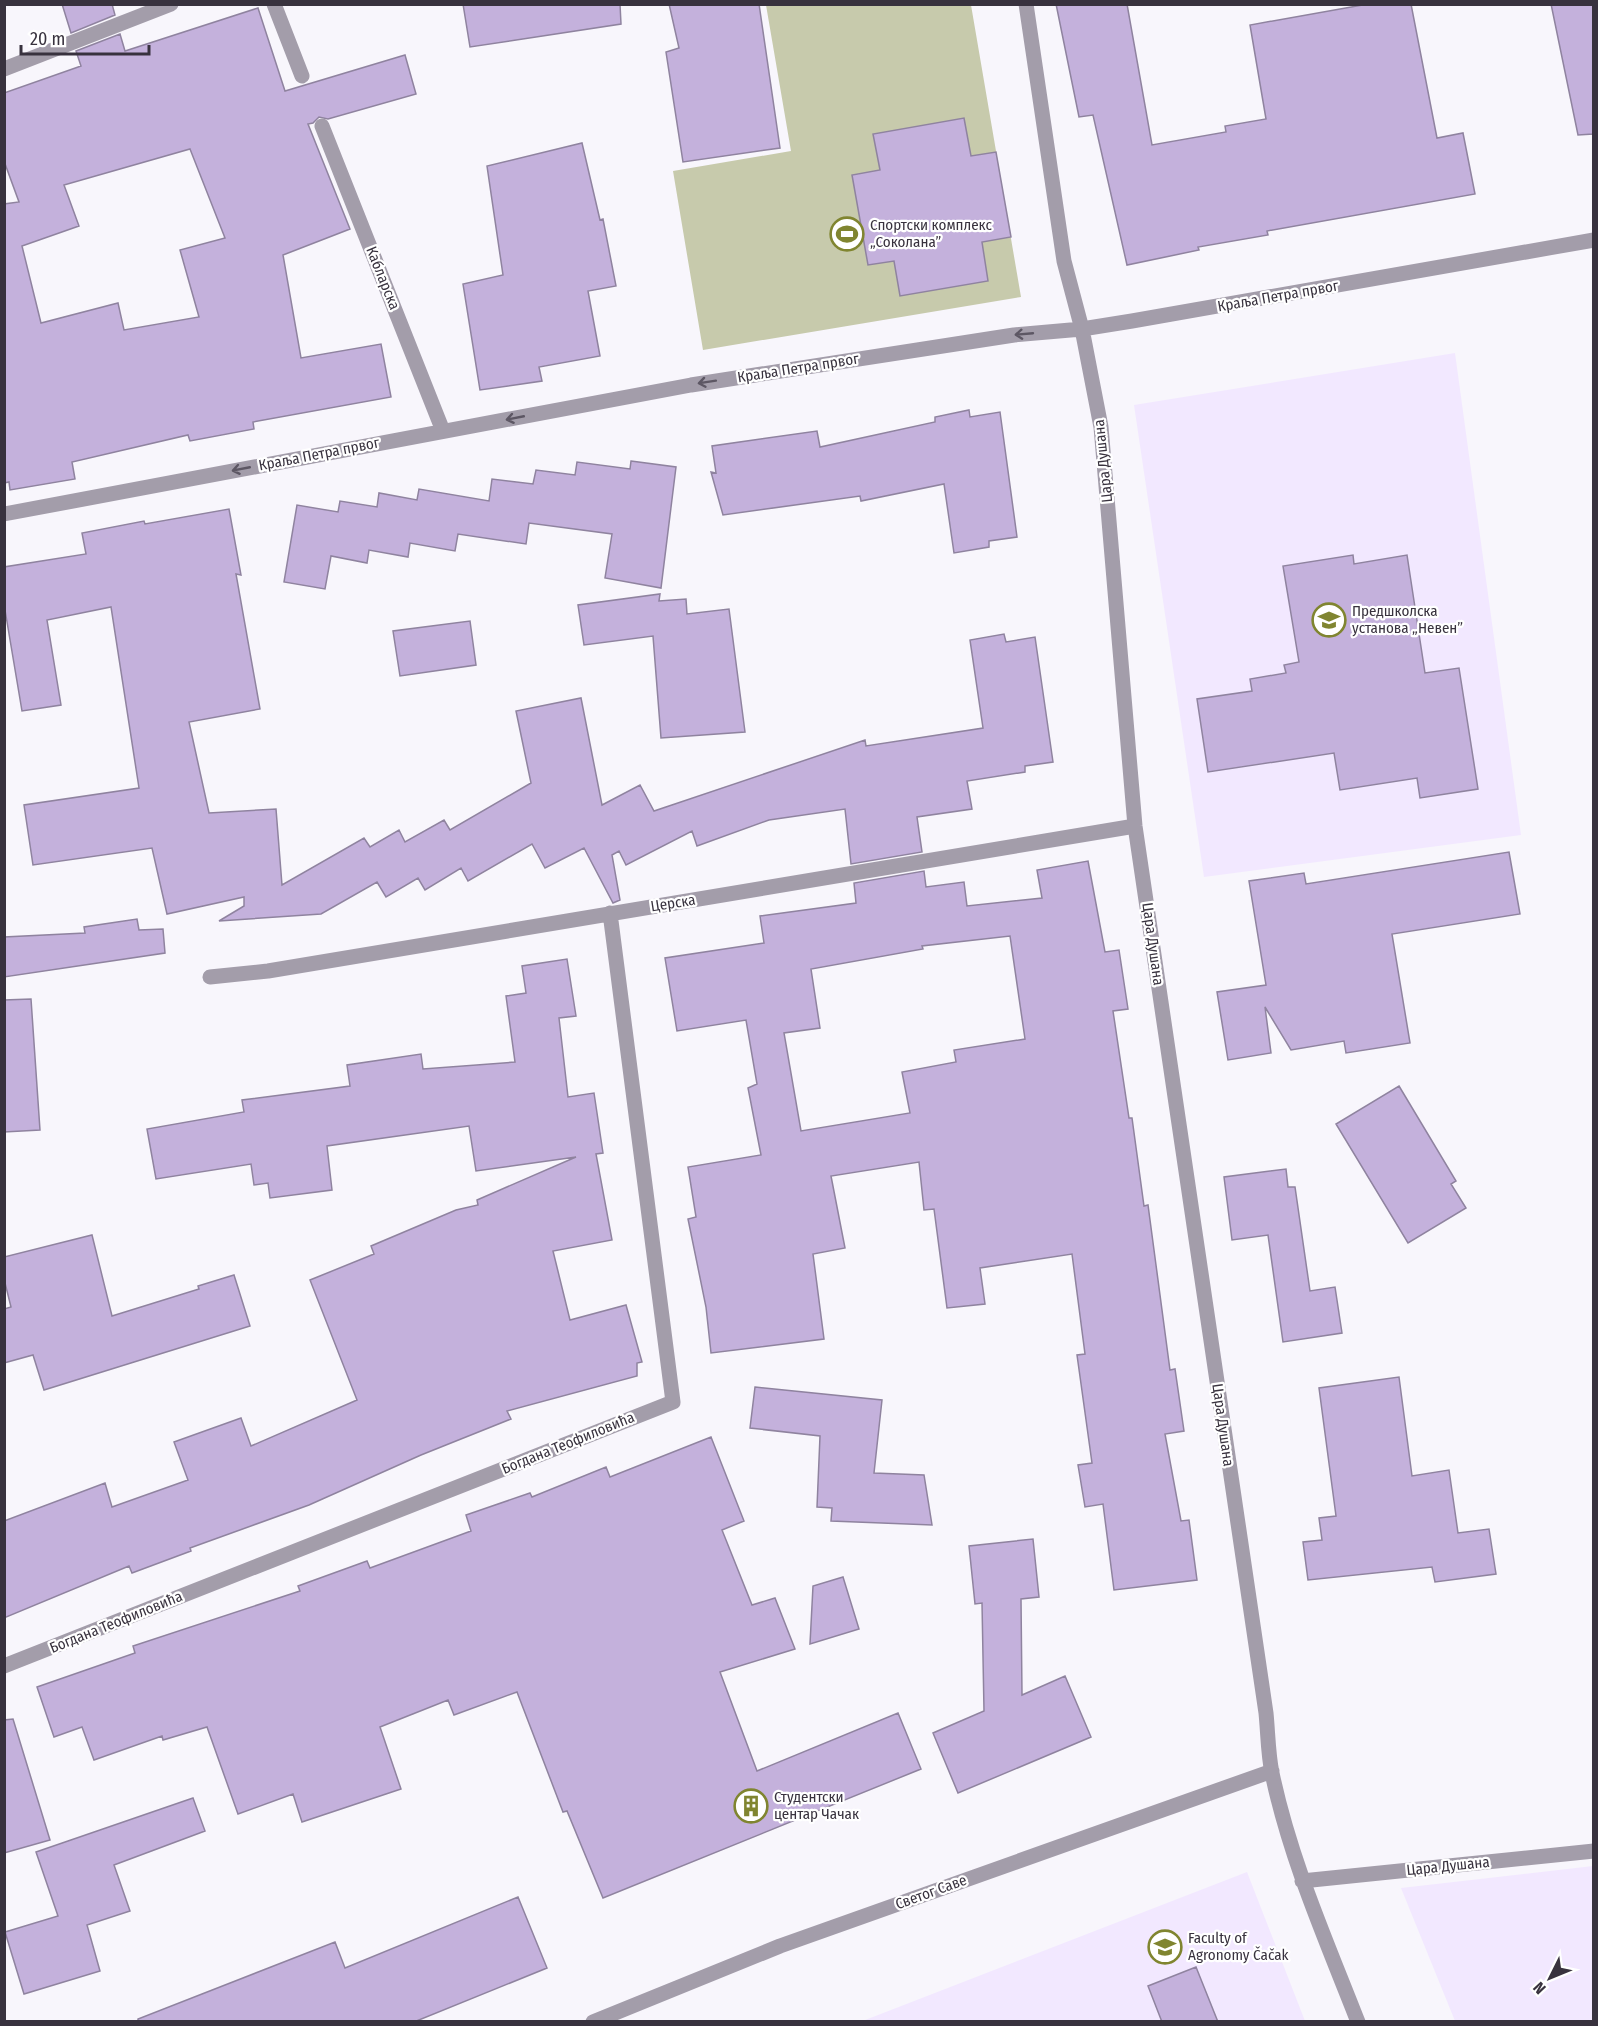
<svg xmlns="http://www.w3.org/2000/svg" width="1598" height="2026" font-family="'Fira Sans Condensed',sans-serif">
<rect width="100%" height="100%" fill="#f8f6fc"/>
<!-- built -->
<path fill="#f2e8ff" d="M 1455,353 L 1521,835 L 1204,877 L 1134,405 Z
M 1593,1866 L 1593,2021 L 1455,2021 L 1401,1888 Z
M 1247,1872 L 1305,2021 L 860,2022 Z"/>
<!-- green -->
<path fill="#c7caac" d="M 766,5 L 971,5 L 1021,297 L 703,350 L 673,171 L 791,151 Z"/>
<!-- building -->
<path fill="#c4b1dc" stroke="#8f839f" stroke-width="1.5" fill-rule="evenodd" d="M 62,4 L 112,4 L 115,15 L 71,33 Z
M 463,4 L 620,4 L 621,24 L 470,47 Z
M 669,4 L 759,4 L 780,148 L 683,162 L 666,52 L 679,48 Z
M 1056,4 L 1127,4 L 1152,145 L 1226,132 L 1225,126 L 1266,119 L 1250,25 L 1368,4 L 1411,4 L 1437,138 L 1463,133 L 1475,194 L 1267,231 L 1268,235 L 1198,247 L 1199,250 L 1127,265 L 1093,115 L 1079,117 Z
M 1551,4 L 1593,4 L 1593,134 L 1578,135 Z
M 258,8 L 285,91 L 405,55 L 416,94 L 328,119 L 319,117 L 313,123 L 308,124 L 350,229 L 283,255 L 301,358 L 381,344 L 391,397 L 253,422 L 254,429 L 190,441 L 188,435 L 72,462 L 75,479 L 10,490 L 9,482 L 4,483 L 4,204 L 19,202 L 4,161 L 4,93 L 81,66 L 76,51 L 120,34 L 125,51 ZM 190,149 L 225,238 L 180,250 L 199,317 L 124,330 L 118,303 L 41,323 L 22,246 L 79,226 L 64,185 Z
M 964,118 L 971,156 L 996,152 L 1011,237 L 982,242 L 988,281 L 900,296 L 894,261 L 868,265 L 852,175 L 880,170 L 873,134 Z
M 582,143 L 600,220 L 603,219 L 616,286 L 588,291 L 600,356 L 539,367 L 542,381 L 480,390 L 463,284 L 503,275 L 487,166 Z
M 969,410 L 970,417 L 1000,412 L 1017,537 L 989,541 L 989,547 L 954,553 L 944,484 L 861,501 L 860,496 L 723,515 L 711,472 L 716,473 L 712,446 L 817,431 L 820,447 L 935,422 L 935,417 Z
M 631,461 L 676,467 L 661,588 L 605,578 L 612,534 L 529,523 L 526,544 L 458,534 L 455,551 L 410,543 L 408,557 L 369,550 L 367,563 L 331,556 L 325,589 L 284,582 L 297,505 L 338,512 L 340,501 L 377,507 L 379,493 L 417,500 L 419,489 L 489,501 L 492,479 L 533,484 L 536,470 L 575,475 L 577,462 L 630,469 Z
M 229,509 L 241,575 L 236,574 L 260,709 L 189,722 L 209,813 L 276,809 L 282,885 L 364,838 L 370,847 L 399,830 L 405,842 L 444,820 L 450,830 L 531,783 L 516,711 L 581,698 L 602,805 L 640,785 L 654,811 L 865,740 L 866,746 L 983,728 L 970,640 L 1004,634 L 1006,642 L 1035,637 L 1053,762 L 1025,766 L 1025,772 L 967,781 L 972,809 L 917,817 L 922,852 L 851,864 L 845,809 L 769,820 L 697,846 L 692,831 L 626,865 L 619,851 L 612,855 L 620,900 L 613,903 L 584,848 L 545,868 L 532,844 L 468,881 L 461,868 L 425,890 L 418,878 L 386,897 L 377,882 L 321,914 L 219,921 L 244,906 L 244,897 L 167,914 L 152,848 L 33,865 L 24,805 L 139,788 L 111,607 L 47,620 L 61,705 L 22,711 L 4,604 L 4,567 L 86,554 L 82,533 L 144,521 L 145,524 Z
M 1353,555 L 1354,564 L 1407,555 L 1425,673 L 1459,668 L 1478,789 L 1420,798 L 1417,778 L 1340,790 L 1334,753 L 1208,772 L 1197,699 L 1252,691 L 1250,679 L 1286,673 L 1284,665 L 1299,662 L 1283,566 Z
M 660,594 L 659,601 L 686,599 L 687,614 L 729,609 L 745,732 L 661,738 L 653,636 L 584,645 L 578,605 Z
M 470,621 L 476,665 L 400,676 L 393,631 Z
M 1509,852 L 1520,914 L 1392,934 L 1410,1043 L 1346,1053 L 1344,1041 L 1291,1050 L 1265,1007 L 1271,1053 L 1228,1060 L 1217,992 L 1266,985 L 1249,881 L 1304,873 L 1306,884 Z
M 1088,861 L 1105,952 L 1119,950 L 1128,1009 L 1113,1011 L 1129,1118 L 1132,1118 L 1144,1206 L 1148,1205 L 1170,1370 L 1175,1369 L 1184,1431 L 1165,1434 L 1181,1521 L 1189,1520 L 1197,1580 L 1114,1590 L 1103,1504 L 1085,1507 L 1078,1465 L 1092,1463 L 1077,1355 L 1085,1354 L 1072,1254 L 980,1268 L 985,1304 L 947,1308 L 934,1209 L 924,1210 L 919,1162 L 831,1176 L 845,1248 L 813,1254 L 824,1339 L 711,1353 L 706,1307 L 688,1219 L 696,1217 L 688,1167 L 761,1155 L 748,1088 L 757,1084 L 746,1020 L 677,1031 L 665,958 L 764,943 L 760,916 L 856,903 L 854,883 L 924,871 L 926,887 L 964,882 L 967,906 L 1042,898 L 1037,870 ZM 1010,936 L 1025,1039 L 954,1050 L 956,1062 L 902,1072 L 910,1113 L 801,1131 L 784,1033 L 820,1028 L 811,969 L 923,949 L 922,946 Z
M 137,919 L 139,930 L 163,929 L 165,953 L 4,977 L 4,937 L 85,933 L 84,927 Z
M 567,959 L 576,1016 L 559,1018 L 568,1097 L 594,1093 L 603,1153 L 596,1154 L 612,1240 L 553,1251 L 570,1320 L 626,1305 L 642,1362 L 637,1363 L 637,1376 L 507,1411 L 511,1419 L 421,1455 L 309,1505 L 190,1548 L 191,1551 L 132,1573 L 129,1566 L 4,1618 L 4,1521 L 105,1483 L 112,1507 L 188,1480 L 174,1442 L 241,1418 L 251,1446 L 357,1400 L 310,1280 L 374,1254 L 371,1246 L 456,1210 L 478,1205 L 477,1200 L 576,1157 L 476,1171 L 469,1126 L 327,1146 L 332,1190 L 270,1198 L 268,1183 L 254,1185 L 251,1164 L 156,1179 L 147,1129 L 244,1112 L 242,1100 L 350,1086 L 347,1065 L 421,1054 L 423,1069 L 515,1062 L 506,996 L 526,993 L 522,966 Z
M 31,999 L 40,1130 L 4,1132 L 4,1000 Z
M 1399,1086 L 1456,1181 L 1451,1184 L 1466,1208 L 1408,1243 L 1336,1124 Z
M 1286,1169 L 1288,1187 L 1295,1187 L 1310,1291 L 1335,1287 L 1342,1333 L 1283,1342 L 1268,1235 L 1232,1240 L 1224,1177 Z
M 92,1235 L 112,1316 L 199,1289 L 198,1286 L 234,1275 L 250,1326 L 44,1390 L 33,1355 L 4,1363 L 4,1309 L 11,1307 L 4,1279 L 4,1257 Z
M 1399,1377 L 1412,1476 L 1449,1470 L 1458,1533 L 1489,1529 L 1496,1574 L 1435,1582 L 1432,1567 L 1308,1580 L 1303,1542 L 1322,1540 L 1319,1518 L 1336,1516 L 1319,1388 Z
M 755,1387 L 882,1400 L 874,1473 L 924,1475 L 932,1525 L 831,1521 L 832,1508 L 817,1507 L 820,1436 L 750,1428 Z
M 711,1437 L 744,1521 L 722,1530 L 752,1605 L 775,1598 L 795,1649 L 720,1672 L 757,1771 L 898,1713 L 921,1769 L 603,1898 L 567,1811 L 563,1812 L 517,1692 L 454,1715 L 448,1700 L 380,1727 L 401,1789 L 302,1822 L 293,1794 L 238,1814 L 207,1727 L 163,1740 L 162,1736 L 94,1760 L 82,1727 L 54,1737 L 37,1687 L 135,1653 L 133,1646 L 300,1591 L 298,1586 L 367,1561 L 370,1568 L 471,1531 L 466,1515 L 530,1493 L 532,1497 L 606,1467 L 610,1477 Z
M 1033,1539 L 1039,1597 L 1021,1599 L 1022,1695 L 1065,1676 L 1091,1737 L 958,1793 L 933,1733 L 984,1711 L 982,1603 L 975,1604 L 969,1546 Z
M 843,1577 L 859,1629 L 810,1644 L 813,1586 Z
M 13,1719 L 50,1840 L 4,1853 L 4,1720 Z
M 193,1798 L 205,1831 L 114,1865 L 130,1911 L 87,1925 L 100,1971 L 24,1994 L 5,1932 L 58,1916 L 36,1852 Z
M 518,1897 L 547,1968 L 414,2022 L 138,2022 L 138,2019 L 335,1942 L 345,1968 Z
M 1196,1967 L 1218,2022 L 1162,2022 L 1148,1986 Z"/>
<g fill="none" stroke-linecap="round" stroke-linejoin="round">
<!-- street -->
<path stroke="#a39daa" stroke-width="15" d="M 274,4 L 302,76
M 1026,4 L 1064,261 L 1082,329 L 1101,427 L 1135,826 L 1266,1713 C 1268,1733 1268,1754 1272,1773 C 1290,1859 1326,1940 1358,2022
M 4,69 L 171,4
M 322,126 L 443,431
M 4,514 L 691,385 L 1014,335 L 1082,329 L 1132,321 L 1594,240
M 210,977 L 268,971 L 1135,826
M 4,1666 L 673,1402 L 610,913
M 1302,1881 L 1594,1851
M 593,2022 L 780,1946 L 1272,1771"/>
</g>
<!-- one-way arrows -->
<defs><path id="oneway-shaft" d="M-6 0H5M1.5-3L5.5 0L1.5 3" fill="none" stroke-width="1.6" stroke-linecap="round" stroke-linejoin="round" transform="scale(1.5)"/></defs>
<g stroke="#5d5764">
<use href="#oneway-shaft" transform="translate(1024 334) rotate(175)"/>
<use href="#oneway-shaft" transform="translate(707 382) rotate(171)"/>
<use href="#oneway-shaft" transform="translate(515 418) rotate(169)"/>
<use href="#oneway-shaft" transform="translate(241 469) rotate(169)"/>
</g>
<!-- icons -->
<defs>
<g id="stadium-ring" transform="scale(1.725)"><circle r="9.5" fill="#fff" stroke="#808530" stroke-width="1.5"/><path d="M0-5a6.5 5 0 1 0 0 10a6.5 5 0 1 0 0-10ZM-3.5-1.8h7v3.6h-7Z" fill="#808530"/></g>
<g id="school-ring" transform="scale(1.725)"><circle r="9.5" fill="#fff" stroke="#808530" stroke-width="1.5"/><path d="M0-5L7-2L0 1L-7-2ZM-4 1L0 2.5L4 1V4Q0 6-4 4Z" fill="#808530"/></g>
<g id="building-ring" transform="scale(1.725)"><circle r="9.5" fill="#fff" stroke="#808530" stroke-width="1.5"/><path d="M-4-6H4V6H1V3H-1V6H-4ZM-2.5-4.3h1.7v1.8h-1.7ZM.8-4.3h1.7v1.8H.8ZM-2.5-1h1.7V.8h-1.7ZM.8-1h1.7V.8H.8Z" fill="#808530"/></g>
<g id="university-ring" transform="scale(1.725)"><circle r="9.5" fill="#fff" stroke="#808530" stroke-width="1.5"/><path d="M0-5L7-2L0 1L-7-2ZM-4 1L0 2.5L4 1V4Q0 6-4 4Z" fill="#808530"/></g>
</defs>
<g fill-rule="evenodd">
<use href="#stadium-ring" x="847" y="234"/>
<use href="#school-ring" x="1329" y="620"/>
<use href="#building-ring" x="751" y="1806"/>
<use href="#university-ring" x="1165" y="1947"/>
</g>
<g text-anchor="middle" stroke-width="4.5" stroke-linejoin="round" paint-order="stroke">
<!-- poi labels -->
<g font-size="15" fill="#38323e" stroke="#fff" text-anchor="start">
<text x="870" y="230">Спортски комплекс<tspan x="870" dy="17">„Соколана”</tspan></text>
<text x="1352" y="616">Предшколска<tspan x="1352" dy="17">установа „Невен”</tspan></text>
<text x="774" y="1802">Студентски<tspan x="774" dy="17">центар Чачак</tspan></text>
<text x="1188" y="1943">Faculty of<tspan x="1188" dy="17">Agronomy Čačak</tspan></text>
</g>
<!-- street labels -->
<g font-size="15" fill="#38323e" stroke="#fff">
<text transform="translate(383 278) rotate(68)" y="5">Кабларска</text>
<text transform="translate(1278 296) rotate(-10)" y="5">Краља Петра првог</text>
<text transform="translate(798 368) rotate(-9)" y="5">Краља Петра првог</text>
<text transform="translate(319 454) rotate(-11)" y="5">Краља Петра првог</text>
<text transform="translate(1103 461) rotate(-96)" y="5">Цара Душана</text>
<text transform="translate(673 903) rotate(-9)" y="5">Церска</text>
<text transform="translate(1153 944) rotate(82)" y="5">Цара Душана</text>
<text transform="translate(1223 1425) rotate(82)" y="5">Цара Душана</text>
<text transform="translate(568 1443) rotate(-22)" y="5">Богдана Теофиловића</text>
<text transform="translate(116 1622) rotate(-22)" y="5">Богдана Теофиловића</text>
<text transform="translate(1448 1866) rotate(-6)" y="5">Цара Душана</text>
<text transform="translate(931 1892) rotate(-20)" y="5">Светог Саве</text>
</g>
</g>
<!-- border -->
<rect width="1598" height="2026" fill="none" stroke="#38323e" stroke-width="12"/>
<!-- north arrow -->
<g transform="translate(1550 1978) rotate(227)" stroke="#ffffff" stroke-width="4.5" paint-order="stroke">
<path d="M0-4.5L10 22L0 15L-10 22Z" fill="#38323e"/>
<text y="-9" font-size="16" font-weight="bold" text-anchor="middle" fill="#38323e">N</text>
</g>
<!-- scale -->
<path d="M21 45v9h128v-9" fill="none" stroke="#38323e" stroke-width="3"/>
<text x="30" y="45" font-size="18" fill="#38323e" stroke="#ffffff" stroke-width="4.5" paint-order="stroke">20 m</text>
</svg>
